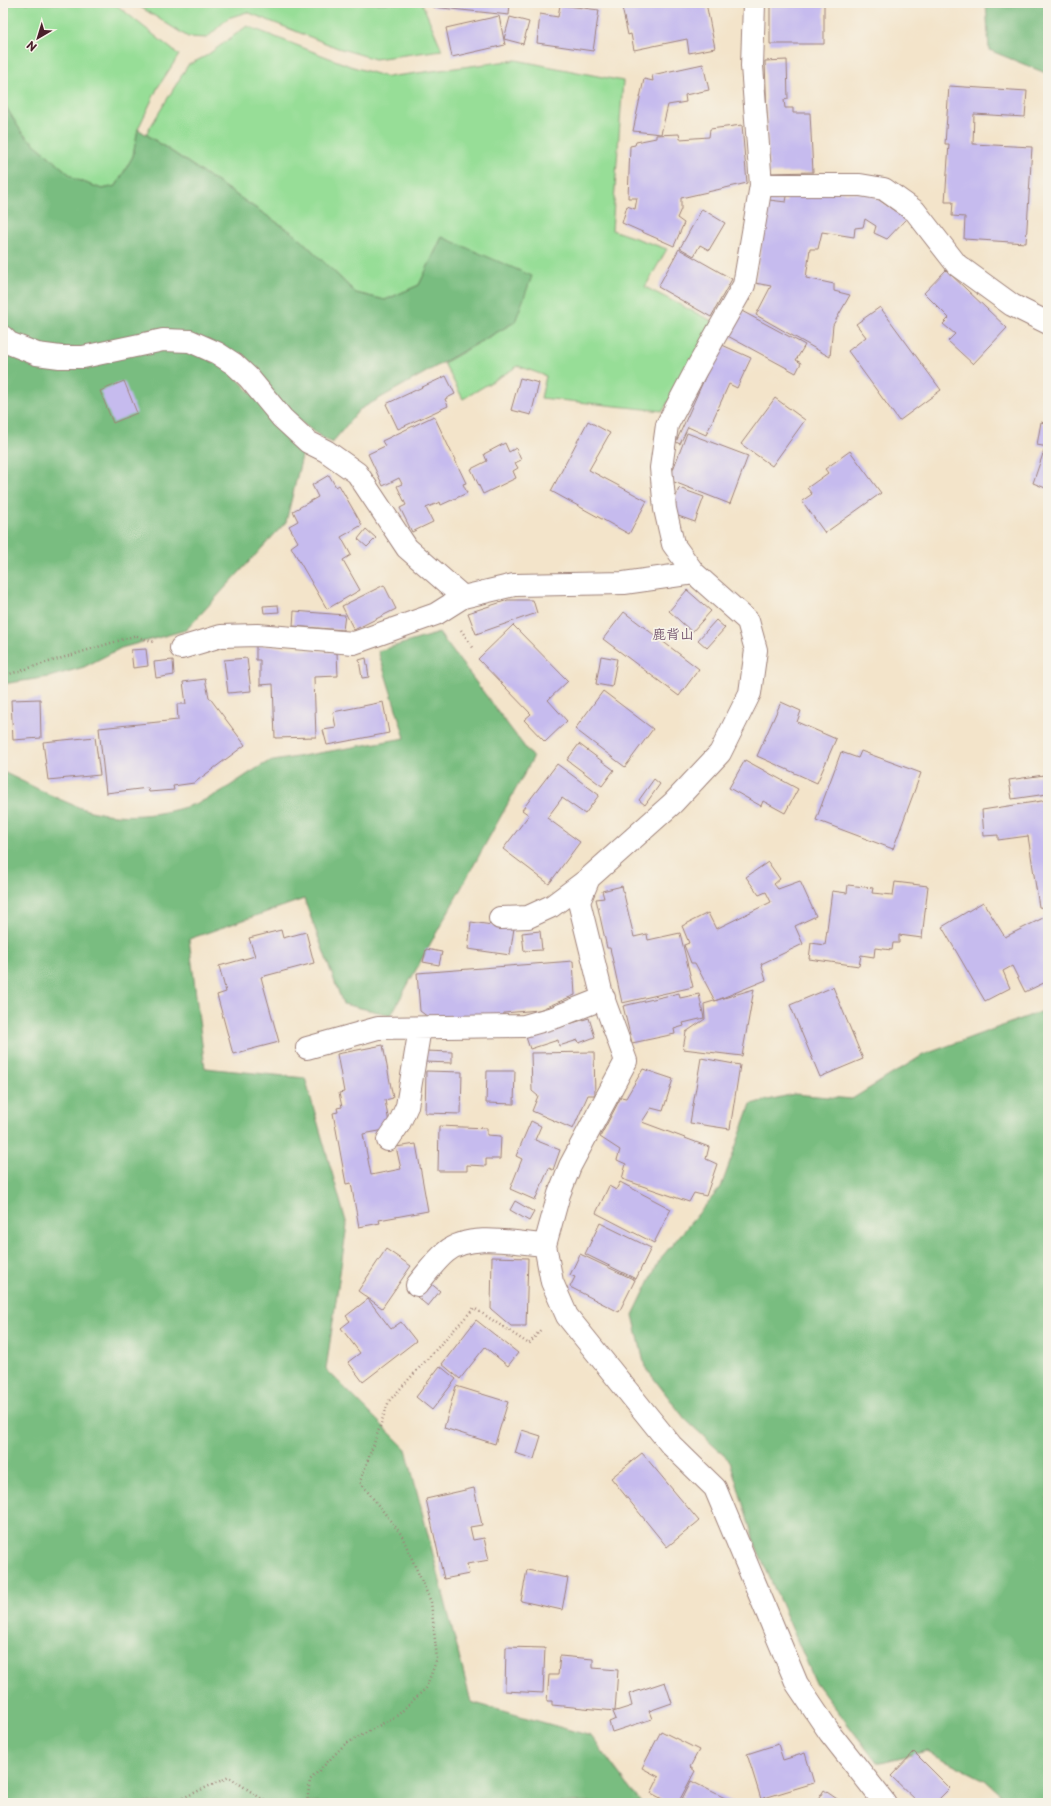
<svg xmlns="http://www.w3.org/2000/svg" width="1051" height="1806" font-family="'Playpen Sans','Klee One',sans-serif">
<rect width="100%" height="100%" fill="#f7f3e8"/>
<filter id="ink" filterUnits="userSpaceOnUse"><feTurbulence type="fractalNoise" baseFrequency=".025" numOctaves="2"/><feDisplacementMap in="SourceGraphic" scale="8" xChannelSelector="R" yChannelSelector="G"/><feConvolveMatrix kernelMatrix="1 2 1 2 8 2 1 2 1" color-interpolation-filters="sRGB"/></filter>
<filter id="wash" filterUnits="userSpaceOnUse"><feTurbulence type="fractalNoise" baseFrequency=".012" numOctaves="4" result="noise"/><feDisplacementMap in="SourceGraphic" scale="16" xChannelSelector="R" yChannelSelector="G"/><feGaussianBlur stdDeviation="0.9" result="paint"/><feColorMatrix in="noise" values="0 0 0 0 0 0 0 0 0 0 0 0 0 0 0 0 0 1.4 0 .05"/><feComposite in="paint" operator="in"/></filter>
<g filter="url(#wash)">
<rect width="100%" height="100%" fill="#f3e4ca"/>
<!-- green -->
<path fill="#97de97" stroke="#707e61" d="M 3,3 L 114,3 L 179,55 L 158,87 L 138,129 L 133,156 L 116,186 L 102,189 L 75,179 L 22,133 L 3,102 Z
M 134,3 L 422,3 L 442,50 L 375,59 L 338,48 L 247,12 L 228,18 L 207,38 L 188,37 Z
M 247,26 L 350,66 L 387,77 L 516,60 L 623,81 L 612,230 L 667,249 L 645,287 L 714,322 L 663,411 L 541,398 L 546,376 L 518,366 L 463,399 L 444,363 L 515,322 L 442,237 L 419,285 L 385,300 L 356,293 L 297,236 L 146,134 L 188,65 L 206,56 Z"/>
<!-- forest -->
<path fill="#79bd80" stroke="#626e56" d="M 986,3 L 1048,3 L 1048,74 L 989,50 Z
M 3,102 L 22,133 L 75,179 L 102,189 L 116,186 L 133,156 L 138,129 L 297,236 L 356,293 L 385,300 L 419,285 L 442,237 L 532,276 L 515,322 L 359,410 L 332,443 C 292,422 256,378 223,345 L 89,350 L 43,347 L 15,336 L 3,323 Z
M 3,348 L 186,348 L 230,371 L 304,448 L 286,522 L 186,630 L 121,648 L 84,667 L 49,677 L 3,684 Z
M 439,633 L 533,758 L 391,1015 L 343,1004 L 304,899 L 189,939 L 205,1068 L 305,1078 L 347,1225 L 326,1369 L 406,1449 L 471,1702 L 591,1736 L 641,1803 L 3,1803 L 3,772 C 29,784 54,798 81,808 C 118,821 164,816 200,802 C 225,792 245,774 268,762 L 405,738 L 378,651 Z
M 1048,1009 L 1048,1803 L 1006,1803 L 1006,1799 L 985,1780 L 927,1751 L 877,1763 L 815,1681 L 755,1544 L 730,1461 L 685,1419 L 645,1367 L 633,1315 L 660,1259 L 721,1187 L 751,1104 L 794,1094 L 852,1099 L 923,1055 Z"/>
<g id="blocks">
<!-- building -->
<path fill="#c6bbee" d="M 432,3 L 510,3 L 509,15 L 432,7 Z
M 621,3 L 706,3 L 715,48 L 689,53 L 687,39 L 634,50 L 631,34 L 628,35 Z
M 770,3 L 824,3 L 824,44 L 770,44 Z
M 560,5 L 599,10 L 593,51 L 537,43 L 540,14 L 558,17 Z
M 499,16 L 505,45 L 452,57 L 446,28 Z
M 510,17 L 529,22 L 523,44 L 504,39 Z
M 787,60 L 788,99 L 784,100 L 785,108 L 793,108 L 793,113 L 810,113 L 813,172 L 769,173 L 765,61 Z
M 703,64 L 709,90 L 685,95 L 686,102 L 668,105 L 661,134 L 633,131 L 644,79 L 653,81 L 652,75 Z
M 949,86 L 1027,91 L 1025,117 L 974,114 L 973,144 L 1032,147 L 1026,243 L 964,239 L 965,217 L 952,216 L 953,202 L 945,202 L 949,144 L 945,144 Z
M 742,125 L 747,183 L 681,198 L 681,209 L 677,218 L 684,223 L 674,246 L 622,223 L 627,206 L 635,209 L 637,198 L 628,198 L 630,146 L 635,145 L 636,142 L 656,138 L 656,135 L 679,134 L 680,139 L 709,137 L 710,129 Z
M 788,191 L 869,193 L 906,219 L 887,239 L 874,233 L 876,226 L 865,219 L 863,227 L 855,228 L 854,237 L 822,232 L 818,249 L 810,249 L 806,278 L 834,284 L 834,291 L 850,295 L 833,325 L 830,357 L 756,315 L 771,286 L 755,283 L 769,200 L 786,202 Z
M 702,209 L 725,223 L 709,250 L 700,245 L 694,256 L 680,248 Z
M 679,249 L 732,279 L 711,317 L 658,287 Z
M 946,270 L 1007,328 L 973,364 L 948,341 L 955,334 L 943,324 L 949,318 L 924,293 Z
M 880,307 L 941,390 L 899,421 L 848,351 L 866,337 L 856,324 Z
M 738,309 L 805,345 L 796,360 L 801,363 L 796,373 L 724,334 Z
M 720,344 L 751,358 L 737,388 L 729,384 L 706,435 L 688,427 L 680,444 L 676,442 Z
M 446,376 L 455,394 L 445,399 L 448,406 L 398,429 L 386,404 Z
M 520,378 L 539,383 L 531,415 L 511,410 Z
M 124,381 L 137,413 L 113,423 L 100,391 Z
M 775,398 L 805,420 L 772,466 L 741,444 Z
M 434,416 L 466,483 L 463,484 L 467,493 L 441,505 L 440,502 L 426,508 L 433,522 L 412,532 L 400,508 L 406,505 L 397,486 L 402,484 L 399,478 L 383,486 L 368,454 L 385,446 L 382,441 Z
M 588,421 L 610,433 L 589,470 L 647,501 L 629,534 L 551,491 Z
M 1041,422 L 1048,424 L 1048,447 L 1037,445 Z
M 687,433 L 748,456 L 730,504 L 669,480 Z
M 505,443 L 509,452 L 516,448 L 521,460 L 515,463 L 518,468 L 513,471 L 516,478 L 483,494 L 471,469 L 487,461 L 484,454 Z
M 850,451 L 881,493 L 825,533 L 802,501 L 812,494 L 807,488 L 828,473 L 825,469 Z
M 1044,451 L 1048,452 L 1048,489 L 1033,483 Z
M 329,475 L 336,487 L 339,485 L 362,525 L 341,537 L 351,555 L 343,560 L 360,590 L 327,609 L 291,547 L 298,542 L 289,526 L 298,521 L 293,511 L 318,497 L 312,485 Z
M 679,488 L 704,497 L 695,522 L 670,513 Z
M 366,529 L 376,538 L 367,547 L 358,539 Z
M 384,585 L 396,609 L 354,630 L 342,606 Z
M 687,590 L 711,611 L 692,632 L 669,611 Z
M 508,600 L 533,600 L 537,613 L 476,634 L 468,613 Z
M 278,605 L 279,612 L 264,613 L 263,606 Z
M 294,611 L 345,615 L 343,630 L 293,626 Z
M 624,612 L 699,669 L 679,696 L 603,639 Z
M 716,620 L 725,628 L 707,648 L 698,640 Z
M 513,625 L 568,681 L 548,700 L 567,721 L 545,742 L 524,720 L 531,714 L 478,659 Z
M 256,645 L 337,653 L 338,676 L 314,677 L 316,737 L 275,738 L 273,684 L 260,685 L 260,660 L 256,660 Z
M 146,649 L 148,666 L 133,668 L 131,650 Z
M 601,656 L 617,659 L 612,687 L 596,684 Z
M 247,658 L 251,691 L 228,693 L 224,660 Z
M 366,658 L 369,677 L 362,678 L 359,660 Z
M 173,660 L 174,675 L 156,678 L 154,662 Z
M 205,679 L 209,697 L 245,745 L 194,783 L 173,786 L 174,790 L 149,792 L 148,788 L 106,793 L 99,728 L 178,720 L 177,704 L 186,704 L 183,682 Z
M 603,691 L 653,729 L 625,767 L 575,729 Z
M 40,699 L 41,738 L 13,740 L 11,700 Z
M 383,702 L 389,733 L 327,745 L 323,730 L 336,728 L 333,712 Z
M 781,702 L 801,711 L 797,722 L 836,739 L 817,783 L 757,756 Z
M 95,737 L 100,775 L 48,780 L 43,742 Z
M 579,744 L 614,770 L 602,786 L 567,760 Z
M 861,751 L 921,773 L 893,849 L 816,820 L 841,752 L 858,758 Z
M 745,760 L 798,789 L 785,813 L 763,801 L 761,806 L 729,788 Z
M 557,764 L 599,795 L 585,814 L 562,798 L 547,818 L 580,842 L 549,884 L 503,849 L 529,815 L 522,810 Z
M 1044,775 L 1047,794 L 1012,799 L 1009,780 Z
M 654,779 L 660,784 L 645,805 L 639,800 Z
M 1048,800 L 1048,981 L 1025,992 L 1012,966 L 1003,971 L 1010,988 L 985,1001 L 942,927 L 983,902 L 1005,937 L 1045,917 L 1045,908 L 1039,907 L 1028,836 L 998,840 L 998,835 L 984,836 L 982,810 Z
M 768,862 L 780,879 L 774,884 L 778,889 L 800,881 L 816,916 L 795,926 L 803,944 L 761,964 L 766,980 L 715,1001 L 695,963 L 691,963 L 684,945 L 689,943 L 682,926 L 708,913 L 716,929 L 771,902 L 766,892 L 759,895 L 746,877 Z
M 895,882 L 928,886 L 922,938 L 899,935 L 899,943 L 893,943 L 892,950 L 875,948 L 874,957 L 861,955 L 859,966 L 809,959 L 811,943 L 825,945 L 832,891 L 847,893 L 848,885 L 873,888 L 872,893 L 893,895 Z
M 622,886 L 634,937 L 647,934 L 648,940 L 680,933 L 693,987 L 622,1003 L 610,948 L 607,948 L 596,899 L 604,898 L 602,891 Z
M 471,922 L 514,928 L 510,955 L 468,949 Z
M 281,930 L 283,938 L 306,932 L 314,963 L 261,977 L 279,1042 L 233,1054 L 217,995 L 226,992 L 219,966 L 255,956 L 249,938 Z
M 540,931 L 542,950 L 524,951 L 522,933 Z
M 426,949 L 442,952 L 439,965 L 423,962 Z
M 573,961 L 575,995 L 539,1010 L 504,1013 L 503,1018 L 432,1020 L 420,1011 L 417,973 Z
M 833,987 L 863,1059 L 820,1077 L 790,1005 Z
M 754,989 L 742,1056 L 683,1049 L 686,1032 L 705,1019 L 704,1004 Z
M 679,993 L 680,998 L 699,994 L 704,1018 L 683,1023 L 684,1026 L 674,1029 L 675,1034 L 632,1043 L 623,1006 Z
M 589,1018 L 595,1037 L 579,1043 L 578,1040 L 559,1046 L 558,1040 L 530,1049 L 526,1037 Z
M 383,1045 L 393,1098 L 385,1100 L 390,1129 L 363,1134 L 371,1175 L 401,1169 L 396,1147 L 416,1144 L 428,1211 L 379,1220 L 380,1223 L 359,1227 L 351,1183 L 346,1184 L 333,1113 L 338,1112 L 337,1108 L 342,1107 L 339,1093 L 344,1092 L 337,1054 Z
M 426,1051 L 452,1052 L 452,1063 L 425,1062 Z
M 594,1052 L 595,1095 L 588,1095 L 573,1129 L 532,1111 L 538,1096 L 532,1091 L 531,1053 Z
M 701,1058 L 740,1065 L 730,1129 L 690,1123 Z
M 643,1069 L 673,1079 L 663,1111 L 651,1108 L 642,1122 L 709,1147 L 706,1159 L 717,1164 L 706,1196 L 694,1193 L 689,1202 L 622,1179 L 626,1164 L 617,1160 L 620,1150 L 600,1137 L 621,1097 L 626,1098 Z
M 426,1071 L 462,1072 L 461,1114 L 425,1113 Z
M 487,1071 L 515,1071 L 514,1104 L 486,1103 Z
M 531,1121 L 541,1126 L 535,1140 L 560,1150 L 553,1170 L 549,1168 L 535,1200 L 510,1189 L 522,1159 L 516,1156 Z
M 439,1126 L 487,1128 L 487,1135 L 501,1136 L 500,1159 L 486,1159 L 486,1166 L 467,1165 L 467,1171 L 438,1171 Z
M 620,1182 L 671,1209 L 654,1243 L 596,1213 L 609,1186 L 616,1190 Z
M 515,1201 L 534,1212 L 529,1221 L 510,1210 Z
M 600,1223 L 651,1248 L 636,1279 L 585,1254 Z
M 386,1249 L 411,1266 L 382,1308 L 358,1291 Z
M 580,1254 L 635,1280 L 619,1312 L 570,1287 L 575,1277 L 570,1275 Z
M 492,1257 L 528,1258 L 526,1326 L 511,1326 L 491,1309 Z
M 429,1282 L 440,1291 L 428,1306 L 417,1297 Z
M 368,1299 L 391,1329 L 401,1322 L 416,1341 L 363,1382 L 348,1362 L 360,1353 L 341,1328 L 350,1321 L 346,1316 Z
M 476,1320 L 518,1353 L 508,1366 L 485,1347 L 460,1379 L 442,1364 Z
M 440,1366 L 456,1379 L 432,1410 L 416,1397 Z
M 456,1386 L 508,1402 L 495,1444 L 444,1428 Z
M 522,1430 L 541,1436 L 534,1459 L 515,1453 Z
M 642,1453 L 699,1521 L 667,1547 L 611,1478 Z
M 474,1488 L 482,1525 L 470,1527 L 473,1540 L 484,1538 L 489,1560 L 467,1564 L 469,1574 L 444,1579 L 426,1499 Z
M 527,1570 L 568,1578 L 562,1610 L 521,1601 Z
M 506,1647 L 545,1648 L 543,1693 L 505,1691 Z
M 560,1656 L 593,1659 L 593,1668 L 618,1670 L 615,1711 L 552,1705 L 552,1701 L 547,1701 L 549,1675 L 558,1675 Z
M 665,1682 L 672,1703 L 649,1711 L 652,1719 L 612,1732 L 609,1722 L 616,1719 L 613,1712 L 632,1706 L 629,1694 Z
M 661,1731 L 699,1750 L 690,1767 L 695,1771 L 678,1803 L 670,1803 L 651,1793 L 659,1777 L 642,1768 Z
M 778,1744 L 783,1760 L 805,1753 L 814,1783 L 761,1799 L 747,1754 Z
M 914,1752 L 950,1788 L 935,1803 L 919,1803 L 891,1776 Z
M 691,1781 L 735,1803 L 680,1803 Z
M 824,1790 L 843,1803 L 816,1803 Z"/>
</g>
</g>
<g filter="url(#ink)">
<use href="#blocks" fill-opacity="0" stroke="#9e827a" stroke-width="1"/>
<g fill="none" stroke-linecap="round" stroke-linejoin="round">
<!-- street casing -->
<g stroke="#9e827a" stroke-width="24">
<path id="street" d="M 754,3 L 752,66 L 761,185 L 744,285 L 697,368 L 667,425 L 661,468 L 665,509 L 673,544 L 694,573 L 748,621 L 756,650 L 750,693 L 720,753 L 673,803 L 589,878 L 579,902 L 602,995 L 626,1061 L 570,1166 L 559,1194 L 545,1245 L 552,1282 L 567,1316 L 671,1445 L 715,1488 L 797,1684 L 830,1733 L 885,1803
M 761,185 L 860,185 L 884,189 L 915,211 L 957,265 L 1012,305 L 1048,323
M 3,337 L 9,343 L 37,354 L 60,357 L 83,357 L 163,340 L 190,341 L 217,353 L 234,364 L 249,378 L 282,418 L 308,442 L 326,451 L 357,473 L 407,548 L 463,597 L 514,585 L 624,583 L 694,573
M 181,648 L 221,636 L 257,635 L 354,643 L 436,614 L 463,597
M 500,918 L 528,917 L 552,906 L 588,879
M 307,1048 L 378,1028 L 524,1026 L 556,1017 L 604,998
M 388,1140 L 399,1124 L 407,1106 L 420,1028
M 417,1285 C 426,1274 435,1261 446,1252 C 470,1232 516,1243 545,1245"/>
</g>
<!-- path -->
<path stroke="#9e827a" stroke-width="2.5" stroke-dasharray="1 3" stroke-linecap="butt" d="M 461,630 L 474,649
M 3,676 L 134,636 L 155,642
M 172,1803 L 229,1777 L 268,1803
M 307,1803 L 310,1780 L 344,1745 L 398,1715 L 426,1688 L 437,1659 L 431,1602 L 401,1534 L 360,1482 L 389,1401 L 474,1308 L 529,1344 L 542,1328"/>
<!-- street -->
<use href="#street" stroke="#fff" stroke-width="22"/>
</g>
</g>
<g text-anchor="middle" stroke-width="3.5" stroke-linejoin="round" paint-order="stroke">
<!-- quarter labels -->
<g font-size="14" font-weight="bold" fill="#75566f" stroke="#f7f3e8">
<text x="673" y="639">鹿背山</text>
</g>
</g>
<!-- margin -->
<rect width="1051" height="1806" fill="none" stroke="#f7f3e8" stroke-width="16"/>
<!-- north arrow -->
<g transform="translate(38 38) rotate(218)" stroke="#f7f3e8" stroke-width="3" paint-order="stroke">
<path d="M0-3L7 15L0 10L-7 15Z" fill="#4a1f2b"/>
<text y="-6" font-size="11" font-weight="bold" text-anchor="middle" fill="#4a1f2b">N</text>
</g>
</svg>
